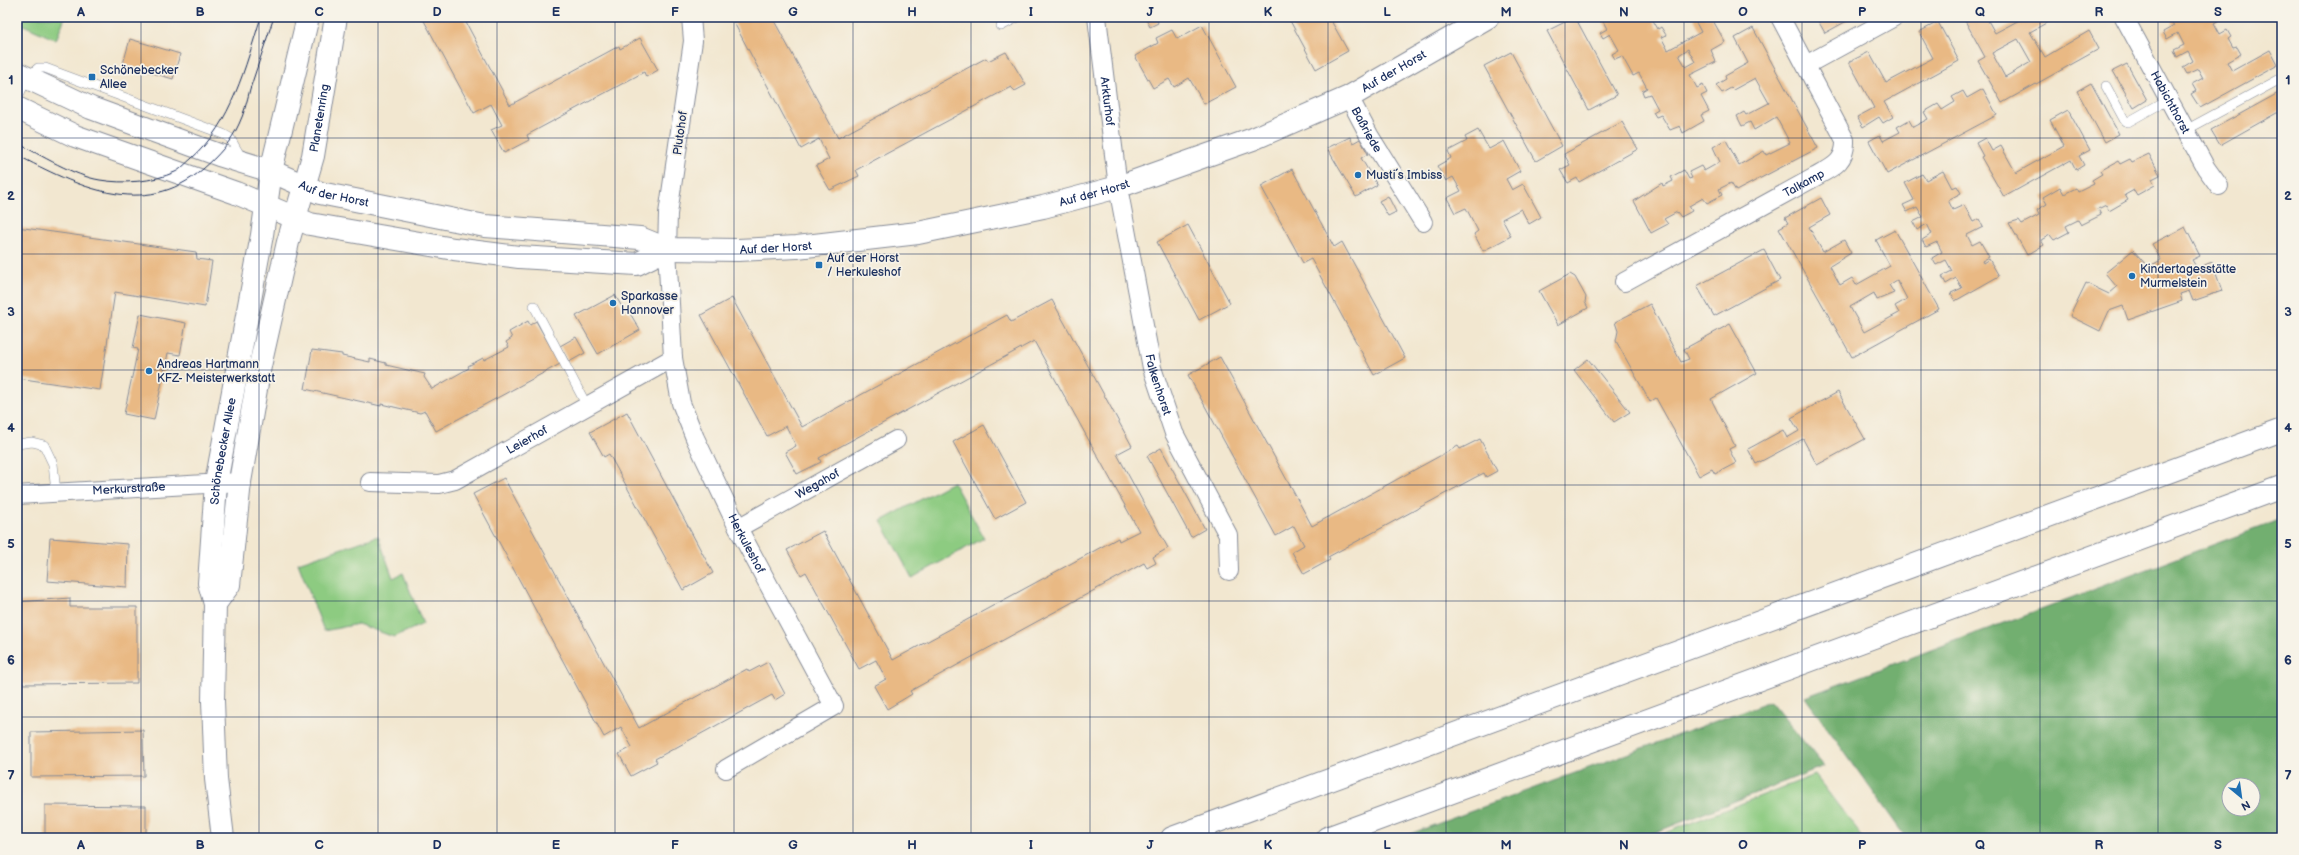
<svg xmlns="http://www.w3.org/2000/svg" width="2299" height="855" font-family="'Balsamiq Sans',sans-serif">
<rect width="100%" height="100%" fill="#f7f3e8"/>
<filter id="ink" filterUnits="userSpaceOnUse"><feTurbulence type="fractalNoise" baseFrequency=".025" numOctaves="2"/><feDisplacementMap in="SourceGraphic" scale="8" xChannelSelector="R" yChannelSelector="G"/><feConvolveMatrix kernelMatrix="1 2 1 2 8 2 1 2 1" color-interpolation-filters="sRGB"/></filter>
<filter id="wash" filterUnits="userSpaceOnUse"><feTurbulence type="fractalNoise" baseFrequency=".012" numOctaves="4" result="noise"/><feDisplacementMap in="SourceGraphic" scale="16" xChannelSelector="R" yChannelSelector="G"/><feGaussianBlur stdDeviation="0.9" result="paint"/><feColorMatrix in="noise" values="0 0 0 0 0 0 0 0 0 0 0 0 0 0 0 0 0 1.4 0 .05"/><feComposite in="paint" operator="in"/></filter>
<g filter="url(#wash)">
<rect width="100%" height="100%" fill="#f2e7d0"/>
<!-- green -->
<path fill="#8dcb81" stroke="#547d70" d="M 17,17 L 65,17 L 56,40 L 17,22 Z
M 953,482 L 984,538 L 912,578 L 881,521 Z
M 378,536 L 393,578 L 403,573 L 423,624 L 394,637 L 358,624 L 324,631 L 298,563 Z
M 1815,775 L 1863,838 L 1652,838 Z"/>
<!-- forest -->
<path fill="#72af6f" stroke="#466f66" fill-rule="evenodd" d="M 2282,519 L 2282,838 L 1906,838 L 1805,697 ZM 2229,785 L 2253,785 L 2253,809 L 2229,809 Z
M 1770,701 L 1824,766 L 1641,838 L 1399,838 Z"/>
<g id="blocks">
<!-- building -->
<path fill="#e9b984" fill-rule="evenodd" d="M 422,17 L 463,17 L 510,105 L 619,46 L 620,49 L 640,38 L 658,70 L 646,77 L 644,72 L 527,135 L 529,140 L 504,153 L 491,130 L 502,125 L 491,104 L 474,113 Z
M 731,17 L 772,17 L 838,138 L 986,58 L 988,61 L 1006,52 L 1026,85 L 1015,91 L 1011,87 L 1005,90 L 856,170 L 859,176 L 830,190 L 816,166 L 829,159 L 819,139 L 801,149 Z
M 1145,17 L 1156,17 L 1158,23 L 1150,27 Z
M 1288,17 L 1329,17 L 1348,51 L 1316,69 Z
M 1575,17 L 1617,95 L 1589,110 L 1547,31 Z
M 1601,17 L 1651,17 L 1658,29 L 1661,27 L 1666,35 L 1661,37 L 1668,50 L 1701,32 L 1693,17 L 1711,17 L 1725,42 L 1711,50 L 1716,62 L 1690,75 L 1697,88 L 1703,85 L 1707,93 L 1701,96 L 1709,111 L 1701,115 L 1704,121 L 1683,133 L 1680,126 L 1670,130 L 1661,115 L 1656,117 L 1653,112 L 1658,109 L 1650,94 L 1644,96 L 1642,91 L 1647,88 L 1639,73 L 1633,76 L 1622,56 L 1615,59 L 1612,54 L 1619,50 L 1610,34 L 1603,38 L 1600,33 L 1607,29 ZM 1688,49 L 1695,62 L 1686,67 L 1679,55 Z
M 1816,17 L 1854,17 L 1825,33 Z
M 1963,17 L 1986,17 L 1995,33 L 2025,17 L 2057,17 L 2030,32 L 2045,57 L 2089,31 L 2099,49 L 2002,103 L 1978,61 L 1985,57 ZM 2018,39 L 2031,62 L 2005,77 L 1992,53 Z
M 2169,17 L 2203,17 L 2204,19 L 2219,17 L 2221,19 L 2214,23 L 2220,34 L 2227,30 L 2231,37 L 2228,39 L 2233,48 L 2237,47 L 2241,54 L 2227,62 L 2232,71 L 2270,50 L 2278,65 L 2200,108 L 2191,94 L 2196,91 L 2192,84 L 2203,78 L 2198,69 L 2187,74 L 2183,67 L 2193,61 L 2188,51 L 2177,57 L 2174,50 L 2184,45 L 2178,33 L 2167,39 L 2163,32 L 2174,26 Z
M 1938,22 L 1959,61 L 1884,102 L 1893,117 L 1883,123 L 1879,117 L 1863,127 L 1857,117 L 1874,108 L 1849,62 L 1869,52 L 1886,83 L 1933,58 L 1919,32 Z
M 1202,25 L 1236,87 L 1204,104 L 1189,78 L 1174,87 L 1169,79 L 1153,88 L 1135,56 L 1158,43 L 1156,38 L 1172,30 L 1177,39 Z
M 1753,28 L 1818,148 L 1736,191 L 1731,183 L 1719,189 L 1722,195 L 1707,203 L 1703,198 L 1689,206 L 1692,211 L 1681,217 L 1677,212 L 1664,219 L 1668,224 L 1651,233 L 1634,201 L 1662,183 L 1663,186 L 1673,181 L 1671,177 L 1684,170 L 1689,179 L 1692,178 L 1689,172 L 1701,166 L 1704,171 L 1720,162 L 1713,147 L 1726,140 L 1739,165 L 1764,151 L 1766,155 L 1790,143 L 1776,117 L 1754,130 L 1750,122 L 1742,126 L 1737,116 L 1744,112 L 1746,115 L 1769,103 L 1755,78 L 1733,90 L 1731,88 L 1722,93 L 1716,85 L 1726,79 L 1725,76 L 1748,63 L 1735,38 Z
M 130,39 L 180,54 L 173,79 L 123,64 Z
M 1511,52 L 1562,146 L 1536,161 L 1484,66 Z
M 2127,64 L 2147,100 L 2134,108 L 2113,71 Z
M 2091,83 L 2119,134 L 2105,142 L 2077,91 Z
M 1983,89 L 1997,115 L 1887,174 L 1869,141 L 1880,135 L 1883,141 L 1900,132 L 1897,127 L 1909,120 L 1913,127 L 1928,119 L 1924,112 L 1938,104 L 1942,110 L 1955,102 L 1952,97 L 1963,91 L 1967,98 Z
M 2282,91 L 2282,110 L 2220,145 L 2211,130 Z
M 2068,110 L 2090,150 L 2079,156 L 2084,165 L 2076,170 L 2071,160 L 2004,197 L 1981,157 L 1983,156 L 1976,143 L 1985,138 L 1992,151 L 2001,146 L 2016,173 L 2064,146 L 2050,120 Z
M 1622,122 L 1638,149 L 1579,182 L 1577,178 L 1568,183 L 1560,170 L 1570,165 L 1564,154 Z
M 1478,130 L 1489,149 L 1504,141 L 1520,171 L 1506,179 L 1512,190 L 1523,184 L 1541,217 L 1529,224 L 1521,209 L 1502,219 L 1511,236 L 1483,251 L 1474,234 L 1478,231 L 1466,208 L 1455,213 L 1447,198 L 1461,191 L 1453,177 L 1446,181 L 1437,166 L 1451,158 L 1448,151 L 1467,141 L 1465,137 Z
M 1350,137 L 1353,143 L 1360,139 L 1368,154 L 1361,158 L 1377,185 L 1356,197 L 1327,148 Z
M 2149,154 L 2160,175 L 2152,179 L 2155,185 L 2137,195 L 2134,190 L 2125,195 L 2128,200 L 2109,211 L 2106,205 L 2098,209 L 2101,215 L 2081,225 L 2078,220 L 2066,226 L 2069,232 L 2054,240 L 2050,235 L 2041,240 L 2044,245 L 2027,255 L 2009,223 L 2019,220 L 2022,224 L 2039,215 L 2037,210 L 2047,204 L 2043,197 L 2060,187 L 2064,194 L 2076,188 L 2078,192 L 2094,184 L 2092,180 L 2102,174 L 2100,171 L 2118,161 L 2120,164 L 2130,159 L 2132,162 Z
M 1292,169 L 1334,247 L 1342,242 L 1405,358 L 1374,375 L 1311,259 L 1303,263 L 1261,186 Z
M 1943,171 L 1952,188 L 1957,186 L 1961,193 L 1948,200 L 1953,210 L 1964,205 L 1973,222 L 1979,219 L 1983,227 L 1967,235 L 1972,245 L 1980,241 L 1989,257 L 1982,261 L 1983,263 L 1989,259 L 1999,276 L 1955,301 L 1951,293 L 1962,288 L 1956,278 L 1946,284 L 1942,276 L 1952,271 L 1946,260 L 1936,265 L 1932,258 L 1942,252 L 1937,242 L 1926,247 L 1922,240 L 1932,234 L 1927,224 L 1917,230 L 1913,222 L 1923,217 L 1917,207 L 1907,212 L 1903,205 L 1914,200 L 1905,183 L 1922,174 L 1926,180 Z
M 1388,196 L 1396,212 L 1388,216 L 1379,201 Z
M 1821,198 L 1830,215 L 1809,227 L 1823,252 L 1844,240 L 1851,253 L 1830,266 L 1840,285 L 1852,278 L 1856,285 L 1890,266 L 1876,240 L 1895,230 L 1939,309 L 1852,357 L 1779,228 L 1788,223 L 1785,218 ZM 1897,280 L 1907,299 L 1895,306 L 1899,313 L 1864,332 L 1850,307 L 1874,293 L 1877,300 L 1894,293 L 1889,285 Z
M 1188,225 L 1230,303 L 1199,320 L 1157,242 Z
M 17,227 L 196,252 L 197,259 L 212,261 L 205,307 L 115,292 L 100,390 L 17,378 Z
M 2185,227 L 2200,256 L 2192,260 L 2197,268 L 2212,262 L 2222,291 L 2193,301 L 2189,291 L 2180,294 L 2182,301 L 2128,320 L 2123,306 L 2109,311 L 2100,331 L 2070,316 L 2086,283 L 2109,294 L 2117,287 L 2105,273 L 2133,250 L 2148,267 L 2161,260 L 2152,244 Z
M 1764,250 L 1780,280 L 1714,316 L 1697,286 Z
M 1570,274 L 1575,277 L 1586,297 L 1585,302 L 1588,308 L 1558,325 L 1539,291 Z
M 615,295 L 625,312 L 628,310 L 640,330 L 598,354 L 576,316 Z
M 732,298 L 802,427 L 1007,315 L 1011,322 L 1052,300 L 1132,446 L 1117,454 L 1168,548 L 1153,557 L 1156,563 L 1147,568 L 1144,563 L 910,691 L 912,694 L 887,709 L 874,686 L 886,679 L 876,660 L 859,669 L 806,572 L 801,575 L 787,550 L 823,531 L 893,660 L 1118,538 L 1119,541 L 1139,531 L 1034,341 L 819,458 L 821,462 L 797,474 L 785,452 L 796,446 L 786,426 L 767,436 L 701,315 Z
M 1650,304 L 1681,362 L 1689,359 L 1684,349 L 1730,324 L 1757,373 L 1711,399 L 1735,446 L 1729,449 L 1736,463 L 1715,474 L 1712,469 L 1699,476 L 1656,398 L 1650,402 L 1616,341 L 1618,331 L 1615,322 Z
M 140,314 L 186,323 L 180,355 L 168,353 L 154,420 L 124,414 L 138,349 L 133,348 Z
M 528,321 L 530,325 L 536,321 L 560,364 L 436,431 L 425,411 L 420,413 L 381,404 L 381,406 L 305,389 L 312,350 L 342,354 L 342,356 L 370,362 L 370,359 L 386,363 L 386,365 L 425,374 L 424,377 L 432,389 L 469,368 L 468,366 L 483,358 L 484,360 L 509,347 L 506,342 L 512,338 L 509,332 Z
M 576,337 L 585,353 L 569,362 L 560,346 Z
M 1220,357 L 1312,526 L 1458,446 L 1460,449 L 1480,439 L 1497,471 L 1486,477 L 1484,473 L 1474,478 L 1328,557 L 1330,560 L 1304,574 L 1292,552 L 1304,545 L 1294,526 L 1276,536 L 1188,375 Z
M 1588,359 L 1630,412 L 1614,422 L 1574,370 Z
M 1838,392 L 1865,439 L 1817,465 L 1803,439 L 1756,464 L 1748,449 L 1783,430 L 1787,438 L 1799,431 L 1791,418 Z
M 627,412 L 713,573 L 683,590 L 609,454 L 604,457 L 590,432 Z
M 984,425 L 1026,502 L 995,519 L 953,442 Z
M 1161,448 L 1205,529 L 1191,537 L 1147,456 Z
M 504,478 L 639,728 L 747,669 L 749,672 L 768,662 L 785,694 L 775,700 L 772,695 L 655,759 L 657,762 L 631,776 L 619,754 L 632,747 L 621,727 L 604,737 L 473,494 Z
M 50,538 L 128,544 L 127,587 L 47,581 Z
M 70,598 L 70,607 L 137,607 L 137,683 L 20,684 L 17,656 L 17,602 Z
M 143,730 L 144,776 L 31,777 L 31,732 Z
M 45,805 L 146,806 L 146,838 L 45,838 Z"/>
</g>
</g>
<g filter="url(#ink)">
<use href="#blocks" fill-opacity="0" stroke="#868b97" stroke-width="1"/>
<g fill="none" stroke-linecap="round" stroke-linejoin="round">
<!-- lane casing -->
<g stroke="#868b97" stroke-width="10">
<path id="lane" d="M 1001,26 L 1018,17
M 2106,86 L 2125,121 L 2128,122 L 2169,99
M 17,99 L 27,78 L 38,68 L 45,68 L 223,134 L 230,138 L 242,159
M 2186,130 L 2282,78
M 534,306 L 587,406
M 17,444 L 32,442 L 44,445 L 53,464 L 56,492"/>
</g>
<!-- street casing -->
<g stroke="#868b97" stroke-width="20">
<g id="street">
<path id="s1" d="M 691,17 L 693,41 L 668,214 L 667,249 L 673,358 L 681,403 L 695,438 L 738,528 L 834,706 L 726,769"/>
<path id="s2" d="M 1097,17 L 1118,187 L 1152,368 L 1174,433 L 1228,535 L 1229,571"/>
<path id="s3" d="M 2124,17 L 2206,168 L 2219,186"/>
<path d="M 1806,65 L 1894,17"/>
<path id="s4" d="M 1349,97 L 1369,135 L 1423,222"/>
<path id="s5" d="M 1624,282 L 1815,177 C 1833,167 1846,162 1845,140 L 1780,17"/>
<path id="s6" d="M 370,482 L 439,484 L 455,480 L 673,358"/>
<path id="s7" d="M 17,495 L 240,482"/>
<path id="s8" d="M 738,528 L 896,440"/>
</g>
</g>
<!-- secondary casing -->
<g stroke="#868b97" stroke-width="24">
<g id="secondary">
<path id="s9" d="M 17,73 L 91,108 L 219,155 L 271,171 L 320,193 L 485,226 L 640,238 L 667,249 L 738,250 L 797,247 L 918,233 L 1043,207 L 1118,187 L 1253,139 L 1349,97 L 1488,17"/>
<path d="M 17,108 L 75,136 L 236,193 L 310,224 L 454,249 L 519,257 L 637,264 L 667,249"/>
<path id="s10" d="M 215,604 L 229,585 L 240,482 L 260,366 L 288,242 L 313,156 L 336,17"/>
<path id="s11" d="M 223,838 L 216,779 L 213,701 L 215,604 L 209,583 L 216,483 L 262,235 L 271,171 L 308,17"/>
</g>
</g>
<!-- highway casing -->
<g stroke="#868b97" stroke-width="24">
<path id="highway" d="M 1172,838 L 2282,430
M 1327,838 L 2282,487"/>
</g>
<!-- lane -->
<use href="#lane" stroke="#fff" stroke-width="9"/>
<!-- street -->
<use href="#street" stroke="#fff" stroke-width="18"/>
<!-- secondary -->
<use href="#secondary" stroke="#fff" stroke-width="22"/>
<!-- highway -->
<use href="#highway" stroke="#fff" stroke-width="22"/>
<!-- tram -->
<path stroke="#1b2f5e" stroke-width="1" d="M 17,143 C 41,155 74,176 100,180 C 123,184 153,182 175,172 C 180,170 186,163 191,159 C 232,123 245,67 261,17
M 17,155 C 76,186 144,220 203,169 C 218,156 231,142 239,124 C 244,114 247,101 250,89 C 258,65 266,41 274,17"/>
</g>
</g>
<!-- grid -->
<path fill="none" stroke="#1b2f5e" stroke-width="1" stroke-opacity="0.55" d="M 141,17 L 141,838M 259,17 L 259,838M 378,17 L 378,838M 497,17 L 497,838M 615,17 L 615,838M 734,17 L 734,838M 853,17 L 853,838M 971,17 L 971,838M 1090,17 L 1090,838M 1209,17 L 1209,838M 1328,17 L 1328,838M 1446,17 L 1446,838M 1565,17 L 1565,838M 1684,17 L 1684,838M 1802,17 L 1802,838M 1921,17 L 1921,838M 2040,17 L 2040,838M 2158,17 L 2158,838M 17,138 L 2282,138M 17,254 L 2282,254M 17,370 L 2282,370M 17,485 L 2282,485M 17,601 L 2282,601M 17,717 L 2282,717"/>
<!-- markers -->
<g fill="#1f6fb2" stroke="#f7f3e8" stroke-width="1.5">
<rect x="88" y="73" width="8" height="8" rx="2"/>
<circle cx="1358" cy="175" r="4"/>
<rect x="815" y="261" width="8" height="8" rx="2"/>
<circle cx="2132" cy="276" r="4"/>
<circle cx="613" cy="303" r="4"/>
<circle cx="149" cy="371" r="4"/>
</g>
<g text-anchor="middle" stroke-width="3.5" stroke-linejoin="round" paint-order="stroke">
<!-- poi labels -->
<g font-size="12" fill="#1b2f5e" stroke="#f7f3e8" text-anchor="start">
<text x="100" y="74">Schönebecker<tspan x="100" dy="14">Allee</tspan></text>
<text x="1366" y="179">Musti´s Imbiss</text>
<text x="827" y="262">Auf der Horst<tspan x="827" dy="14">/ Herkuleshof</tspan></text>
<text x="2140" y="273">Kindertagesstätte<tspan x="2140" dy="14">Murmelstein</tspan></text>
<text x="621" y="300">Sparkasse<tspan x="621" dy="14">Hannover</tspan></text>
<text x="157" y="368">Andreas Hartmann<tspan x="157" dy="14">KFZ- Meisterwerkstatt</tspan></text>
</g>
<!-- street labels -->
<g font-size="12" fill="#1b2f5e" stroke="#f7f3e8">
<text dy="4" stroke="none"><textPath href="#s9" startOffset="1436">Auf der Horst</textPath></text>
<text dy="4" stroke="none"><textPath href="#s2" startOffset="85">Arkturhof</textPath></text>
<text dy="4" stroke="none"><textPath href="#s3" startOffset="97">Habichthorst</textPath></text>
<text dy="4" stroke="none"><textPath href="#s10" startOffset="500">Planetenring</textPath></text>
<text dy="4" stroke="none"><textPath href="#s4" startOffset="37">Baßriede</textPath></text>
<text transform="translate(680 133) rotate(-82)" y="4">Plutohof</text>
<text dy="4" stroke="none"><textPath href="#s5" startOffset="205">Talkamp</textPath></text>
<text dy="4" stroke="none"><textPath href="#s9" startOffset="340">Auf der Horst</textPath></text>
<text dy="4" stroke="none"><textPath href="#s9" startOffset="1112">Auf der Horst</textPath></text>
<text dy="4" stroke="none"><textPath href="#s9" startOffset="788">Auf der Horst</textPath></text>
<text dy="4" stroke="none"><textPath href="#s2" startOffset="373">Falkenhorst</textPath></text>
<text dy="4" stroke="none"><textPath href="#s6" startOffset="168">Leierhof</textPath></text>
<text dy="4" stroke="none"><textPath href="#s11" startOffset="389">Schönebecker Allee</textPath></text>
<text dy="4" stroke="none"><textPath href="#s8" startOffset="91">Wegahof</textPath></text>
<text dy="4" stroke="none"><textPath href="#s7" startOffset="112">Merkurstraße</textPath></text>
<text dy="4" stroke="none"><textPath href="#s1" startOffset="544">Herkuleshof</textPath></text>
</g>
</g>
<!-- margin -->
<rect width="2299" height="855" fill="none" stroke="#f7f3e8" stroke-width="44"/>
<!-- north arrow -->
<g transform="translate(2241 797) rotate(151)"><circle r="19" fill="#f7f3e8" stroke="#9fa5b1"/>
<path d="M0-3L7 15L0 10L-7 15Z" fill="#1f6fb2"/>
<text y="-6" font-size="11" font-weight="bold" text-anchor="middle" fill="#1b2f5e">N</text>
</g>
<rect x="22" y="22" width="2255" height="811" fill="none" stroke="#1b2f5e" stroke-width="1.5"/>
<g font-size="13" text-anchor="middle" font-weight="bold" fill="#1b2f5e">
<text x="81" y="16">A</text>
<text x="200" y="16">B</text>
<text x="319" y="16">C</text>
<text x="437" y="16">D</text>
<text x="556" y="16">E</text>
<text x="675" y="16">F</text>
<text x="793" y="16">G</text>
<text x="912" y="16">H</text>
<text x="1031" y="16">I</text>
<text x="1150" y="16">J</text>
<text x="1268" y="16">K</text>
<text x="1387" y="16">L</text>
<text x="1506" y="16">M</text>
<text x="1624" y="16">N</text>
<text x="1743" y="16">O</text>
<text x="1862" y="16">P</text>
<text x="1980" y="16">Q</text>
<text x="2099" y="16">R</text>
<text x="2218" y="16">S</text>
<text x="11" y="84">1</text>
<text x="2288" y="84">1</text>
<text x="11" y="200">2</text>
<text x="2288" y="200">2</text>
<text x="11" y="316">3</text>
<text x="2288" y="316">3</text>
<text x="11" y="432">4</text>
<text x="2288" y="432">4</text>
<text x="11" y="548">5</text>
<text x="2288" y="548">5</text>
<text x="11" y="664">6</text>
<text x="2288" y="664">6</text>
<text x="11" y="780">7</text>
<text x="2288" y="780">7</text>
<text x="81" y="849">A</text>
<text x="200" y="849">B</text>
<text x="319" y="849">C</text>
<text x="437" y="849">D</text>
<text x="556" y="849">E</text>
<text x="675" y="849">F</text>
<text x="793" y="849">G</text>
<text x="912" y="849">H</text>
<text x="1031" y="849">I</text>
<text x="1150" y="849">J</text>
<text x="1268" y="849">K</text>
<text x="1387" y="849">L</text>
<text x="1506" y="849">M</text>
<text x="1624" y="849">N</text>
<text x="1743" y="849">O</text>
<text x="1862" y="849">P</text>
<text x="1980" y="849">Q</text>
<text x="2099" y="849">R</text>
<text x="2218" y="849">S</text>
</g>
</svg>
